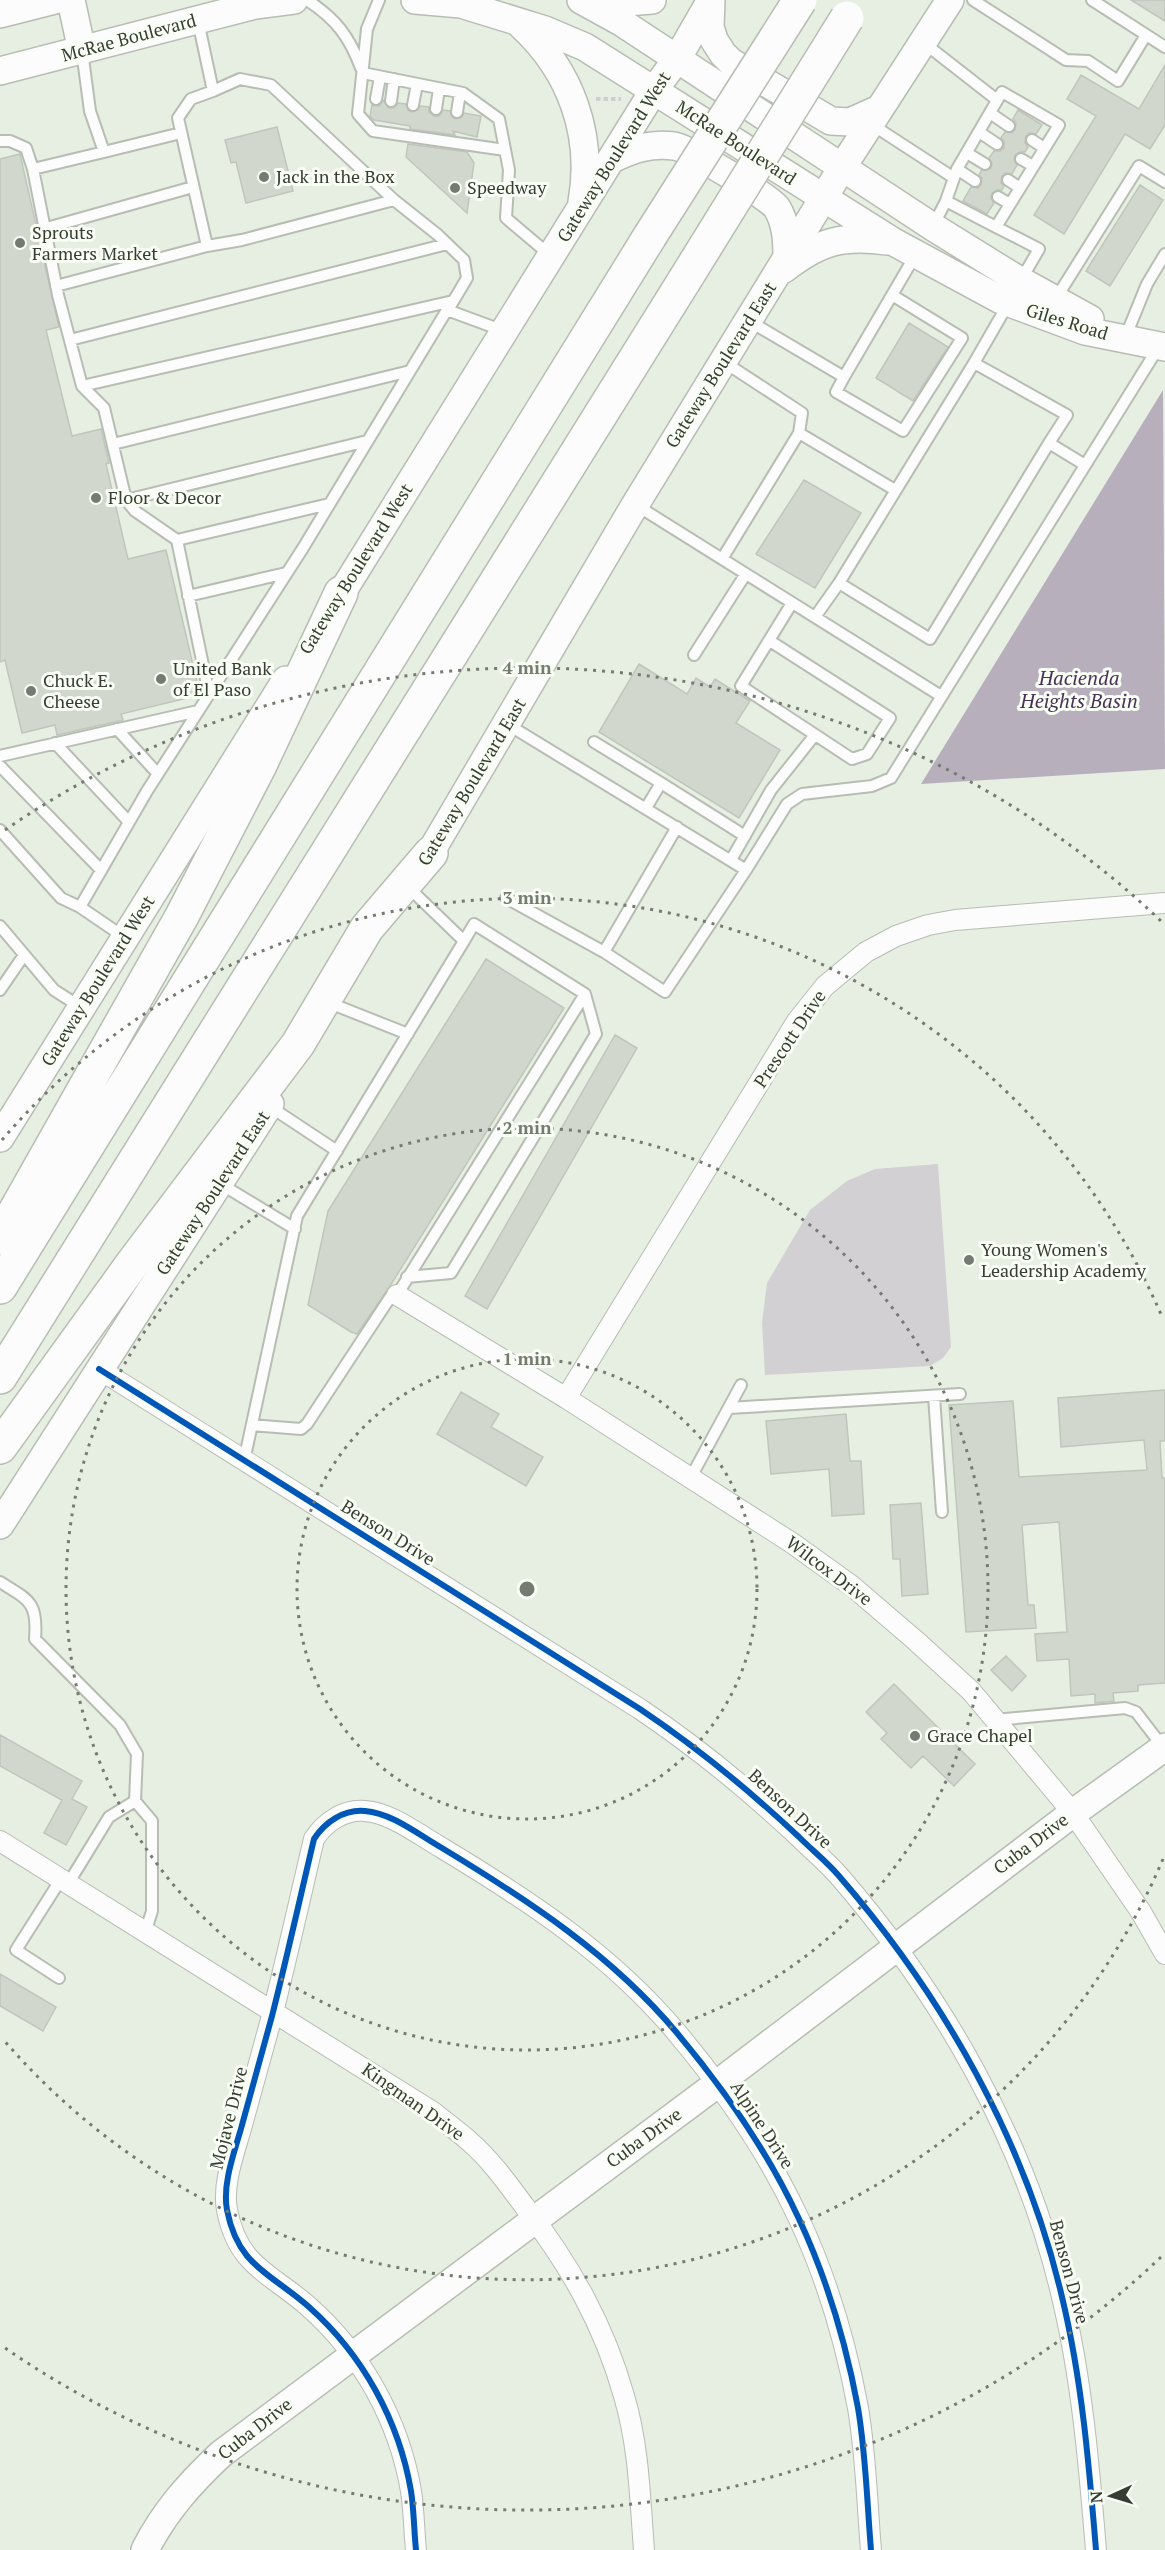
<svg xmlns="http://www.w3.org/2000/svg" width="1165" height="2550" font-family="'PT Serif',serif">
<rect width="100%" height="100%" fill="#e7eee2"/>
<!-- green -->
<path fill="#d3d0d4" d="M 938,1164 L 951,1347 L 943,1358 L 930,1366 L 765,1375 L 762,1323 L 767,1283 L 810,1210 L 847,1181 L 875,1169 Z"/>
<!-- water -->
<path fill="#b8afbd" d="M 1163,390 L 1165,769 L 921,784 Z"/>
<!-- building -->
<path fill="#d1d7cc" stroke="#c0c6bc" stroke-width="1.5" d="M 1131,0 L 1165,0 L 1165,21 Z
M 1165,65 L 1165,125 L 1150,149 L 1125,134 L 1064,234 L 1034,215 L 1096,116 L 1067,99 L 1081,75 L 1139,109 Z
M 383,100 L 389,108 L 394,108 L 398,103 L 406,104 L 408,110 L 412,112 L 418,110 L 420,106 L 429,107 L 429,112 L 434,116 L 439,116 L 443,110 L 450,111 L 452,117 L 456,119 L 462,117 L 464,113 L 481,116 L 477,137 L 453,131 L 455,135 L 410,129 L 410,126 L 374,120 L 370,116 L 372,105 L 379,106 Z
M 1018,110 L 1042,125 L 1036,134 L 1029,133 L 1026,136 L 1025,143 L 1028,147 L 1025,152 L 1020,152 L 1015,155 L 1014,160 L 1017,165 L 1012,174 L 1005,173 L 1002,176 L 1001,183 L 1004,186 L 1002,190 L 997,190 L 992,193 L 991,198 L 994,203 L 987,214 L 963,201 L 971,187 L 978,188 L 981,185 L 982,178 L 979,175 L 981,171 L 991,168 L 992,164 L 989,158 L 994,151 L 1000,151 L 1004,148 L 1004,141 L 1001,138 L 1005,132 L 1012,133 L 1015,130 L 1016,123 L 1013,119 Z
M 277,127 L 293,191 L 246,203 L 236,162 L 231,163 L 225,140 Z
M 408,144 L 467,152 L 474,163 L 467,213 L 406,157 Z
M 20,154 L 59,327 L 46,330 L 72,436 L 101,429 L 109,463 L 106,464 L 128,559 L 166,550 L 200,695 L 121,714 L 123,720 L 57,735 L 55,725 L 22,733 L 5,660 L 0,662 L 0,159 Z
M 1140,185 L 1163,200 L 1110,286 L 1086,271 Z
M 909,323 L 948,347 L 913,401 L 876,378 Z
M 804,480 L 861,513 L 815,588 L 756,554 Z
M 639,664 L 687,694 L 696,678 L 710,687 L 715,679 L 750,701 L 736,723 L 780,750 L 739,818 L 599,732 Z
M 486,959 L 564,1008 L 390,1286 L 357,1334 L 351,1332 L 308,1305 L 328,1211 Z
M 615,1035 L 637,1048 L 487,1309 L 465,1296 Z
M 1165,1390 L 1165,1441 L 1160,1441 L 1162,1478 L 1165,1478 L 1165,1683 L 1138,1685 L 1138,1691 L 1113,1693 L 1114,1701 L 1095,1703 L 1095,1694 L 1071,1696 L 1069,1659 L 1037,1661 L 1035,1634 L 1067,1632 L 1059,1522 L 1022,1525 L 1028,1605 L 1034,1605 L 1036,1628 L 966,1632 L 949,1405 L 1013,1401 L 1019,1477 L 1147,1470 L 1144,1440 L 1061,1447 L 1058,1398 Z
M 461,1392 L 499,1414 L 491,1427 L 543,1457 L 526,1486 L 437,1434 Z
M 846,1414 L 850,1461 L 861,1461 L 864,1514 L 832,1516 L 829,1469 L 771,1474 L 766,1421 Z
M 921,1503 L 928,1594 L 902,1596 L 900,1559 L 893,1559 L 890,1505 Z
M 1006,1656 L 1026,1676 L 1012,1691 L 991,1670 Z
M 894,1684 L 975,1764 L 954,1786 L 923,1756 L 911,1768 L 881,1739 L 887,1733 L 866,1712 Z
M 0,1735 L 82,1781 L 72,1799 L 87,1807 L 66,1845 L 44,1833 L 62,1800 L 0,1766 Z
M 0,1974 L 56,2007 L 43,2031 L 0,2006 Z"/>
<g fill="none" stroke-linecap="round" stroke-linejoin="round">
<!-- lane casing -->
<g stroke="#b7bdb3" stroke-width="14">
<path id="lane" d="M 307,0 C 336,19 349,36 361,68
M 379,0 L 367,29 L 358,114 L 373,131 L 505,150
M 973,0 L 1066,60 L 1088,61 L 1118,81 L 1146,35
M 1092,0 L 1165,47
M 198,21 L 213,91 L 191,99 L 178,118 L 207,246 L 242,240 L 394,200 L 271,85 L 240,79 L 213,91
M 924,43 L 997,100
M 82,51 L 90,111 L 104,152 L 181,133
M 363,73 L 463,93 L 499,119 L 509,170 L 506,218 L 551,256
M 376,99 L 380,77
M 391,101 L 394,79
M 413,105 L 417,84
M 436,109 L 439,89
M 457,112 L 460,93
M 990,113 L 1009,126
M 871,124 L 954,178
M 979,132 L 997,144
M 1032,140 L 1044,148
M 0,141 L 10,141 L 26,148 L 33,169 L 58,295 L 82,386 L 104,408 L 126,500 L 135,511 L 177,540 L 209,694
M 967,153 L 985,164
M 1021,159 L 1033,166
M 33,169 L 104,152
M 957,169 L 975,181
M 1008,180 L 1020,188
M 998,197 L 1010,204
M 394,200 L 438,235 L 464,260 L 467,278 L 451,305
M 946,201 L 996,227
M 933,226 L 946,201 L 957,169 L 1002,92 L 1059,125 L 996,227 L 1039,249 L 1021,280
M 43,229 L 193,187
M 56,286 L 207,246
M 892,295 L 916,254
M 1055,300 L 1139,166 L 1165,182
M 749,321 L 844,377 L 836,392 L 903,431 L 962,338 L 892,295 L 844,377
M 1125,338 L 1147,284 L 1165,254
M 70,340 L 447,244
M 724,362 L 802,413 L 799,433
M 974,363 L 1008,304
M 82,386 L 453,301
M 1049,443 L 930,639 L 839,583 L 974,363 L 1067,415 L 1049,443 L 1085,465
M 113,444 L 410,371
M 126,500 L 367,441
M 636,505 L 941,696
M 177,540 L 329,504
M 722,559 L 799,433 L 895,490
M 188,596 L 286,573
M 815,617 L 839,583
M 770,641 L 890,718 L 867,754 L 852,759 L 741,686 L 792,603
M 694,655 L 745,575
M 117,729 L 158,774
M 594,742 L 661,783
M 55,743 L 129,822
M 0,756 L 198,711
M 0,766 L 101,870
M 646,808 L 661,783 L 745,836
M 0,830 L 61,898 L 80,907
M 731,860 L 771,790 L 814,736
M 746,870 L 787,804 L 802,794 L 872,786 L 891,778 L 1158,348
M 506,898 L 604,952 L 665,992 L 746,870 L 507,724
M 0,926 L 54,990 L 82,1008
M 124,937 L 80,907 L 147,791 L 303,548 L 447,310 L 504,331
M 604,952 L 677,827
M 0,990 L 24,955
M 327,1002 L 408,1034
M 269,1106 L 337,1151
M 219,1183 L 295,1229
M 407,1277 L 451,1273 L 596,1034 L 585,994
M 934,1396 L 942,1512
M 729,1408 L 960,1394
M 252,1425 L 301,1429 L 307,1424 L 391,1296 L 397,1295 L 585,994 L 474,924 L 464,941
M 244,1461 L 297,1216 L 464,941 L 407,886
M 691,1477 L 741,1385
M 0,1582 C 29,1600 38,1602 35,1639 L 120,1725 L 137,1754 L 135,1801 L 109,1817 L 68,1884
M 995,1720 L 1125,1708 L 1136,1712 L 1163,1747
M 135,1801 L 152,1821 L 152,1911 L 145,1933
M 59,1978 L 16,1950 L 61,1879"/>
</g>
<!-- street casing -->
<g stroke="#b7bdb3" stroke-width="22">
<path id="street" d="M 397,1295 L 566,1398 L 792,1543 L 852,1586 L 915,1640 L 971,1691 L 1073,1813 L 1141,1912 L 1165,1954
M 99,1369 L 640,1709 C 698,1748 748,1789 799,1837 C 812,1850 827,1862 839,1876 C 943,1996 1026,2142 1062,2297 C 1082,2380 1089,2465 1096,2550
M 566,1398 L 797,1021 L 825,986 L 866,952 L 896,936 L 928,925 L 955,920 L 1165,903
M 0,1841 L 433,2112 C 445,2122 458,2131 469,2141 C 491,2160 508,2184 525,2207 C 570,2265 604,2325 624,2396 C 639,2446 640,2499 644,2550
M 416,2550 C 414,2531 414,2510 411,2491 C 399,2421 363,2355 309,2307 C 271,2273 238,2267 227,2210 C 222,2183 235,2151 242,2125 C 252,2089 262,2052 272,2016 C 287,1957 300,1898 314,1839 C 325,1822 344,1809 365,1811 C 392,1813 419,1835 442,1848 C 528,1900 612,1955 677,2033 C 724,2089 768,2152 799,2219 C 827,2279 846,2343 858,2408 C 866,2455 867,2503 871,2550"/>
</g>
<!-- secondary casing -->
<g stroke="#b7bdb3" stroke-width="30">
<path id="secondary" d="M 71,0 L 82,51
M 415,0 L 461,4 L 545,30 L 585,47 L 892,241 L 999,299 L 1085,331 L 1165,347
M 581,0 L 621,22 L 933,227 L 1012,276 L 1090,319
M 591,0 L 613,3 L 652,0
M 711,1 L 710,27 L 714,40 L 723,54 L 731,62 L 831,121 L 850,122 L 879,109
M 0,14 L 55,0
M 521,25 C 571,71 594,135 582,202
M 0,71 L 255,5 L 294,0
M 612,159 C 633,149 650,143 674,146 C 686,147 771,198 777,208 C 786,223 787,240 787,257
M 784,269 C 820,241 842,235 887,241
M 331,610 L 654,90 L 677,59 L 711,0
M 420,870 L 635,505 L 843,166 L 950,0
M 0,1138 L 286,680
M 0,1525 L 270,1104
M 145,2550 C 164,2512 190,2483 221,2454 L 717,2084 L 1073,1813 L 1165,1747"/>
</g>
<!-- highway casing -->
<g stroke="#b7bdb3" stroke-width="36">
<path id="highway" d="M 0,1238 L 182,916 L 259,767 L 341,593
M 0,1287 L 650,236
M 0,1377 L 684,281
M 0,1447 L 132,1264 L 298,1044 L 367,928 L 431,853"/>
</g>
<!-- path -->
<path stroke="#ced0cc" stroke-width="4" stroke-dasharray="4.5 3" stroke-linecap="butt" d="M 596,99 L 621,99"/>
<!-- lane -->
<use href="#lane" stroke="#fbfcfb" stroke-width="10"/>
<!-- street -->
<use href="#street" stroke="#fbfcfb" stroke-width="20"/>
<!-- secondary -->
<use href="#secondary" stroke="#fbfcfb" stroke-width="27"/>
<!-- highway -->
<use href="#highway" stroke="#fbfcfb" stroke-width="33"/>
<!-- highway-bridge casing -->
<g stroke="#b7bdb3" stroke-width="36" stroke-linecap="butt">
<path id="highway-bridge" d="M 650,236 L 800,0
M 684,281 L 847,18"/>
</g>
<!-- highway-bridge -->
<use href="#highway-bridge" stroke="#fbfcfb" stroke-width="33"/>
<!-- cycleway casing -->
<g stroke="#f9fef5" stroke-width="10">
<path id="cycleway" d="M 99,1369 L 640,1709 C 698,1748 748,1789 799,1837 C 812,1850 827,1862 839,1876 C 943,1996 1026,2142 1062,2297 C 1082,2380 1089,2465 1096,2550
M 416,2550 C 414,2531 414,2510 411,2491 C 399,2421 363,2355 309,2307 C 271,2273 238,2267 227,2210 C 222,2183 235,2151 242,2125 C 252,2089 262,2052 272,2016 C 287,1957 300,1898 314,1839 C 325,1822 344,1809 365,1811 C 392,1813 419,1835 442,1848 C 528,1900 612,1955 677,2033 C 724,2089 768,2152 799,2219 C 827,2279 846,2343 858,2408 C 866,2455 867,2503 871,2550"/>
</g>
<!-- cycleway -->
<use href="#cycleway" stroke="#0057b8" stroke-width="6"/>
</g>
<!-- distance rings -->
<g fill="none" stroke="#757b70" stroke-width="3" stroke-dasharray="3 6">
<circle cx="527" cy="1589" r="230"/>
<circle cx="527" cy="1589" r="461"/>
<path d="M1163 1859A691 691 0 0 1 2 2038M2 1140A691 691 0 0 1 1163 1319"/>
<path d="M1161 2257A921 921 0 0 1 5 2348M5 830A921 921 0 0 1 1161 921"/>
</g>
<!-- markers -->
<g fill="#757b70" stroke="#f9fef5" stroke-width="2">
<circle cx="264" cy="177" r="6"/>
<circle cx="455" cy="188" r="6"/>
<circle cx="20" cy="243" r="6"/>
<circle cx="96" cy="498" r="6"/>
<circle cx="161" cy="679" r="6"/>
<circle cx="31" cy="691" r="6"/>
<circle cx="969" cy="1260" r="6"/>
<circle cx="915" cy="1736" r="6"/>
</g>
<g text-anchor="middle" stroke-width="6" stroke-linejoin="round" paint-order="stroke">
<!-- street labels -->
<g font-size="18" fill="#383d33" stroke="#f9fef5">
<text transform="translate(129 38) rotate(-15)" y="6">McRae Boulevard</text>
<text transform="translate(736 143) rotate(33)" y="6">McRae Boulevard</text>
<text transform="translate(614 157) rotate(-58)" y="6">Gateway Boulevard West</text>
<text transform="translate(1067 322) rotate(17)" y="6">Giles Road</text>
<text transform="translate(721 365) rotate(-58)" y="6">Gateway Boulevard East</text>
<text transform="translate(356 569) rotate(-58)" y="6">Gateway Boulevard West</text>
<text transform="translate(472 782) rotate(-59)" y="6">Gateway Boulevard East</text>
<text transform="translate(98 981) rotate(-58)" y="6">Gateway Boulevard West</text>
<text transform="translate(790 1039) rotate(-56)" y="6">Prescott Drive</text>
<text transform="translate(213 1193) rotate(-57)" y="6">Gateway Boulevard East</text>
<text transform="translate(388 1533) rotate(32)" y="6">Benson Drive</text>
<text transform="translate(829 1571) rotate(37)" y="6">Wilcox Drive</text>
<text transform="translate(790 1809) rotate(43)" y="6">Benson Drive</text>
<text transform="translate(1031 1844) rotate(-37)" y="6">Cuba Drive</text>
<text transform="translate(413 2102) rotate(35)" y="6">Kingman Drive</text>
<text transform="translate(229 2118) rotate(-76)" y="6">Mojave Drive</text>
<text transform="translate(762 2125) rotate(57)" y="6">Alpine Drive</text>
<text transform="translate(644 2138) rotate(-36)" y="6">Cuba Drive</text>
<text transform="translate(1069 2272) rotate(75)" y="6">Benson Drive</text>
<text transform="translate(255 2429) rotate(-38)" y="6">Cuba Drive</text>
</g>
<!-- poi labels -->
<g font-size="18" fill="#383d33" stroke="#f9fef5" text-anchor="start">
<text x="276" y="183">Jack in the Box</text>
<text x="467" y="194">Speedway</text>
<text x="32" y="239">Sprouts<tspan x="32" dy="21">Farmers Market</tspan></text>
<text x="108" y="504">Floor &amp; Decor</text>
<text x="173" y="675">United Bank<tspan x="173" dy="21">of El Paso</tspan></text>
<text x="43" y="687">Chuck E.<tspan x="43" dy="21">Cheese</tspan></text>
<text x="981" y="1256">Young Women's<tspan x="981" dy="21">Leadership Academy</tspan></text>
<text x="927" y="1742">Grace Chapel</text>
</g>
<!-- water labels -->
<g font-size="20" font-style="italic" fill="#4a3157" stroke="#f9fef5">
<text x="1079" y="685">Hacienda<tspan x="1079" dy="23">Heights Basin</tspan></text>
</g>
</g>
<circle cx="527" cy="1589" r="9" fill="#757b70" stroke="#f9fef5" stroke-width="3"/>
<g font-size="18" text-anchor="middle" font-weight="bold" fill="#757b70" stroke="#f9fef5" stroke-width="6" stroke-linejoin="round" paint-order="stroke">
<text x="527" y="674">4 min</text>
<text x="527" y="904">3 min</text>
<text x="527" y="1134">2 min</text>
<text x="527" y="1365">1 min</text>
</g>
<!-- north arrow -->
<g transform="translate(1111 2496) rotate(266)" stroke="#f9fef5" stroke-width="4.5" paint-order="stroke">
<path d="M0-4.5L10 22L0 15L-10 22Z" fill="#383d33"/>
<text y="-9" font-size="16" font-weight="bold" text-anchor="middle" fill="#383d33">N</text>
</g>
</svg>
